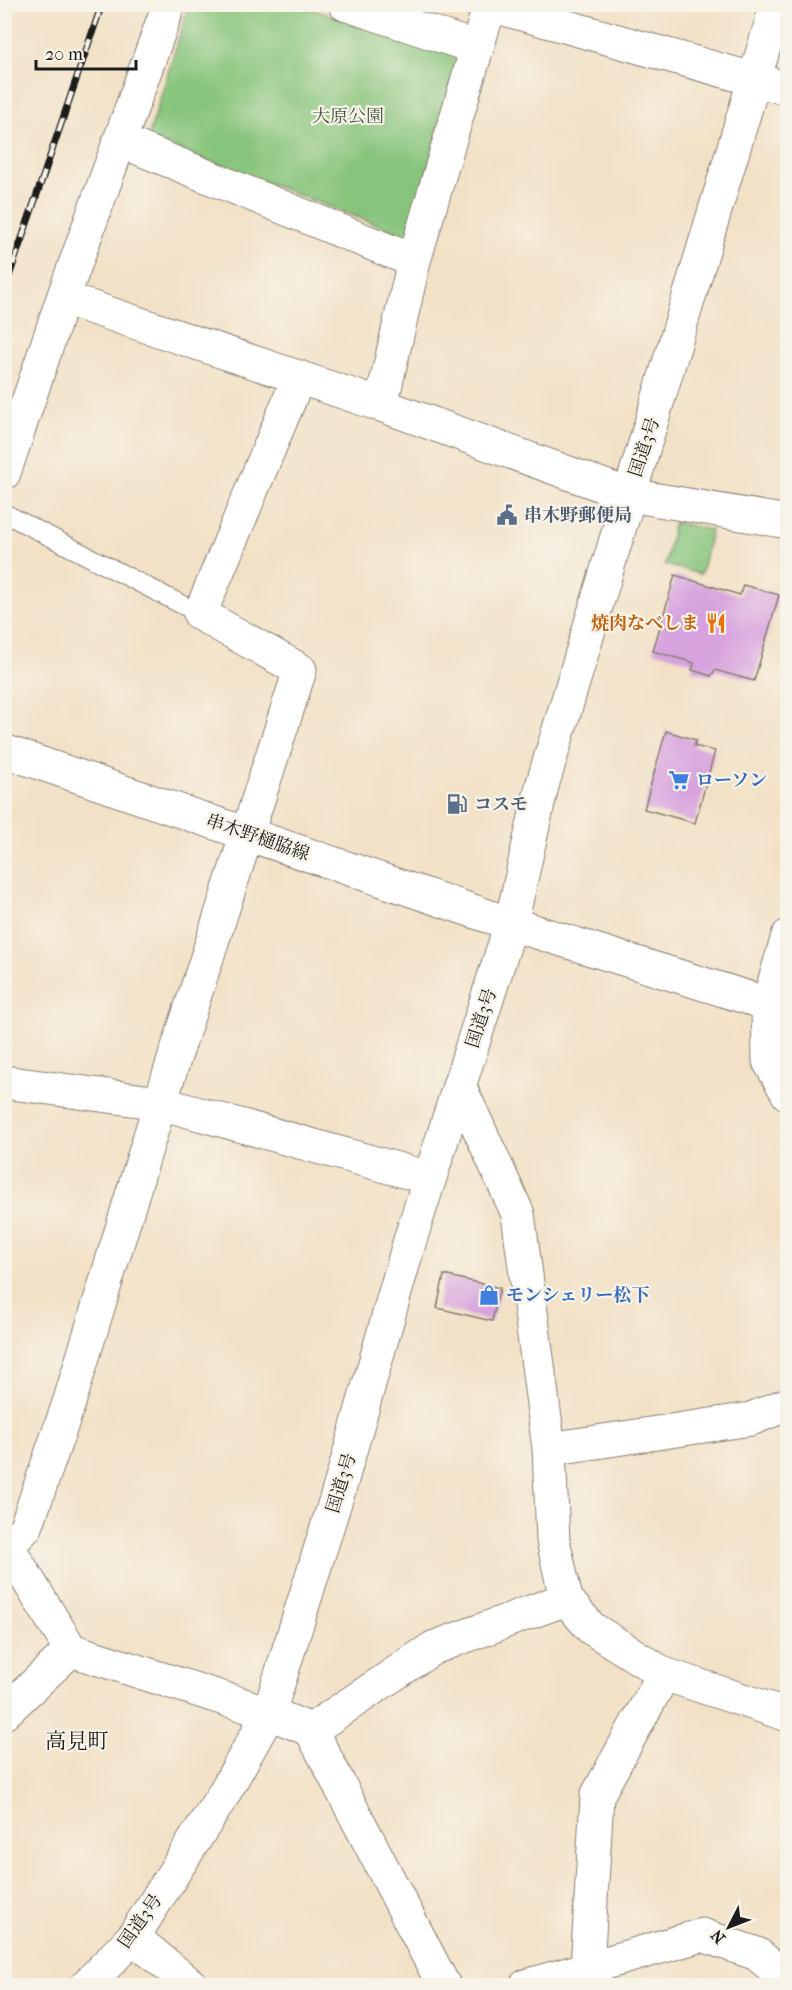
<svg xmlns="http://www.w3.org/2000/svg" width="792" height="1990" font-family="'IM FELL French Canon','Noto Serif JP',serif">
<rect width="100%" height="100%" fill="#f7f3e8"/>
<filter id="ink" filterUnits="userSpaceOnUse"><feTurbulence type="fractalNoise" baseFrequency=".0167" numOctaves="2"/><feDisplacementMap in="SourceGraphic" scale="12" xChannelSelector="R" yChannelSelector="G"/><feConvolveMatrix kernelMatrix="1 2 1 2 8 2 1 2 1" color-interpolation-filters="sRGB"/></filter>
<filter id="wash" filterUnits="userSpaceOnUse"><feTurbulence type="fractalNoise" baseFrequency=".008" numOctaves="4" result="noise"/><feDisplacementMap in="SourceGraphic" scale="24" xChannelSelector="R" yChannelSelector="G"/><feGaussianBlur stdDeviation="1.35" result="paint"/><feColorMatrix in="noise" values="0 0 0 0 0 0 0 0 0 0 0 0 0 0 0 0 0 1.4 0 .05"/><feComposite in="paint" operator="in"/></filter>
<g filter="url(#wash)">
<rect width="100%" height="100%" fill="#f2e1c6"/>
<!-- green -->
<path fill="#88c57c" stroke="#52704c" stroke-width="1.5" d="M 189,5 L 298,5 L 460,55 L 410,237 L 148,138 Z
M 674,522 L 711,530 L 701,574 L 665,565 Z"/>
<g id="blocks">
<!-- building -->
<path fill="#d7a2de" d="M 675,575 L 740,595 L 743,585 L 779,595 L 754,681 L 715,670 L 711,676 L 692,670 L 694,663 L 653,651 Z
M 666,731 L 696,740 L 694,746 L 715,751 L 695,823 L 644,809 Z
M 444,1275 L 500,1288 L 492,1321 L 437,1308 Z"/>
</g>
</g>
<g filter="url(#ink)">
<use href="#blocks" fill-opacity="0" stroke="#877e71" stroke-width="1.5"/>
<g fill="none" stroke-linecap="round" stroke-linejoin="round">
<!-- service casing -->
<g stroke="#877e71" stroke-width="20">
<path id="service" d="M 4,513 L 200,614"/>
</g>
<!-- minor casing -->
<g stroke="#877e71" stroke-width="35">
<path id="minor" d="M 345,4 L 477,48
M 490,5 L 788,89
M 121,141 L 414,261
M 63,298 L 381,405 L 629,495 L 788,522
M 381,405 L 414,261 L 490,4
M 4,473 L 63,298 L 169,4
M 768,1004 L 788,936
M 4,1082 L 160,1103 L 429,1178
M 459,1085 L 518,1214 L 549,1449 L 553,1540 L 566,1599 L 591,1628 L 664,1674 L 788,1715
M 549,1449 L 751,1419 L 788,1404
M 4,1541 L 71,1650 L 269,1713 L 311,1730 L 433,1648 L 566,1599
M 7,1547 L 26,1527 L 69,1403 L 160,1103 L 300,670 L 200,614 L 299,377
M 4,1713 L 71,1650
M 311,1730 L 444,1986
M 133,1937 L 192,1986
M 526,1986 L 702,1935 L 757,1954 L 788,1980
M 586,1986 L 597,1796 L 664,1674"/>
</g>
<!-- tertiary casing -->
<g stroke="#877e71" stroke-width="35">
<path id="tertiary" d="M 511,924 L 768,1004 L 788,1008
M 768,1004 L 769,1061 L 788,1094"/>
</g>
<!-- primary casing -->
<g stroke="#877e71" stroke-width="35">
<path id="primary" d="M 4,751 L 511,924"/>
</g>
<!-- trunk casing -->
<g stroke="#877e71" stroke-width="35">
<path id="trunk" d="M 86,1986 L 133,1937 L 223,1795 L 269,1713 L 341,1483 L 410,1240 L 511,924 L 542,786 L 777,4"/>
</g>
<!-- service -->
<use href="#service" stroke="#fff" stroke-width="18"/>
<!-- minor -->
<use href="#minor" stroke="#fff" stroke-width="33"/>
<!-- tertiary -->
<use href="#tertiary" stroke="#fff" stroke-width="33"/>
<!-- primary -->
<use href="#primary" stroke="#fff" stroke-width="33"/>
<!-- trunk -->
<use href="#trunk" stroke="#fff" stroke-width="33"/>
<!-- rail casing -->
<g stroke="#1c1c1c" stroke-width="7">
<path id="rail" d="M 4,291 L 102,4"/>
</g>
<!-- rail -->
<use href="#rail" stroke="#f7f3e8" stroke-width="4.5" stroke-dasharray="14" stroke-linecap="butt"/>
</g>
</g>
<!-- icons -->
<defs>
<g id="civic-bare" transform="scale(1.62)"><path d="M-.6-6.5H3V-4.5H.6V-3L4-1V1h2V6H-6V1h2V-1L-.6-3ZM-1.2 2.5V6h2.4V2.5Z" fill="#5c6f8a" stroke="#f7f3e8" stroke-width="2.5" paint-order="stroke"/></g>
<g id="restaurant-bare" transform="scale(1.62)"><path d="M-5-6h1v4h1v-4h1v4h1v-4h1v5L-1.5 .5V6h-2V.5L-5-1ZM5-6V6H3V1.5H1.5Q1.5-4 5-6Z" fill="#e8710a" stroke="#f7f3e8" stroke-width="2.5" paint-order="stroke"/></g>
<g id="supermarket-bare" transform="scale(1.62)"><path d="M-6-5.5h2.5l.6 2H6L4.5 2H-2.5L-4.4-4H-6ZM-1.5 3.2a1.3 1.3 0 1 0 .1 0ZM3 3.2a1.3 1.3 0 1 0 .1 0Z" fill="#3f7fe0" stroke="#f7f3e8" stroke-width="2.5" paint-order="stroke"/></g>
<g id="fuel-bare" transform="scale(1.62)"><path d="M-5.5-6h7V0h2V4h1.3V-2.5L3-4.5l.8-.8L6-3V5H2.5V1h-1V6h-7ZM-4.2-4.7v3.2H.2V-4.7Z" fill="#5c6f8a" stroke="#f7f3e8" stroke-width="2.5" paint-order="stroke"/></g>
<g id="shop-bare" transform="scale(1.62)"><path d="M-5-2.5h2.3a2.7 3.5 0 0 1 5.4 0H5L5.5 6h-11ZM-1.5-2.5h3a1.5 2.3 0 0 0-3 0Z" fill="#3f7fe0" stroke="#f7f3e8" stroke-width="2.5" paint-order="stroke"/></g>
</defs>
<g fill-rule="evenodd">
<use href="#civic-bare" x="507" y="515"/>
<use href="#restaurant-bare" x="716" y="623"/>
<use href="#supermarket-bare" x="679" y="780"/>
<use href="#fuel-bare" x="457" y="804"/>
<use href="#shop-bare" x="489" y="1295"/>
</g>
<g text-anchor="middle" stroke-width="4.5" stroke-linejoin="round" paint-order="stroke">
<!-- park labels -->
<g font-size="18" fill="#42573e" stroke="#f7f3e8">
<text x="348" y="122">大原公園</text>
</g>
<!-- street labels -->
<g font-size="18" fill="#1c1c1c" stroke="#f7f3e8">
<text transform="translate(644 447) rotate(-72)" y="6">国道3号</text>
<text transform="translate(258 837) rotate(19)" y="6">串木野樋脇線</text>
<text transform="translate(481 1018) rotate(-72)" y="6">国道3号</text>
<text transform="translate(341 1483) rotate(-73)" y="6">国道3号</text>
<text transform="translate(140 1921) rotate(-55)" y="6">国道3号</text>
</g>
<!-- service labels -->
<g font-size="18" font-weight="bold" fill="#4e5e75" stroke="#f7f3e8" text-anchor="start">
<text x="524" y="521">串木野郵便局</text>
<text x="474" y="810">コスモ</text>
</g>
<!-- food labels -->
<g font-size="18" font-weight="bold" fill="#c56008" stroke="#f7f3e8" text-anchor="end">
<text x="699" y="629">焼肉なべしま</text>
</g>
<!-- shop labels -->
<g font-size="18" font-weight="bold" fill="#366cbe" stroke="#f7f3e8" text-anchor="start">
<text x="696" y="786">ローソン</text>
<text x="506" y="1301">モンシェリー松下</text>
</g>
<!-- quarter labels -->
<g font-size="21" fill="#1c1c1c" stroke="#f7f3e8">
<text x="77" y="1748">高見町</text>
</g>
</g>
<!-- margin -->
<rect width="792" height="1990" fill="none" stroke="#f7f3e8" stroke-width="24"/>
<!-- north arrow -->
<g transform="translate(729 1927) rotate(228)" stroke="#f7f3e8" stroke-width="4.5" paint-order="stroke">
<path d="M0-4.5L10 22L0 15L-10 22Z" fill="#1c1c1c"/>
<text y="-9" font-size="16" font-weight="bold" text-anchor="middle" fill="#1c1c1c">N</text>
</g>
<!-- scale -->
<path d="M36 60v9h100v-9" fill="none" stroke="#1c1c1c" stroke-width="3"/>
<text x="45" y="60" font-size="18" fill="#1c1c1c" stroke="#f7f3e8" stroke-width="4.5" paint-order="stroke">20 m</text>
</svg>
